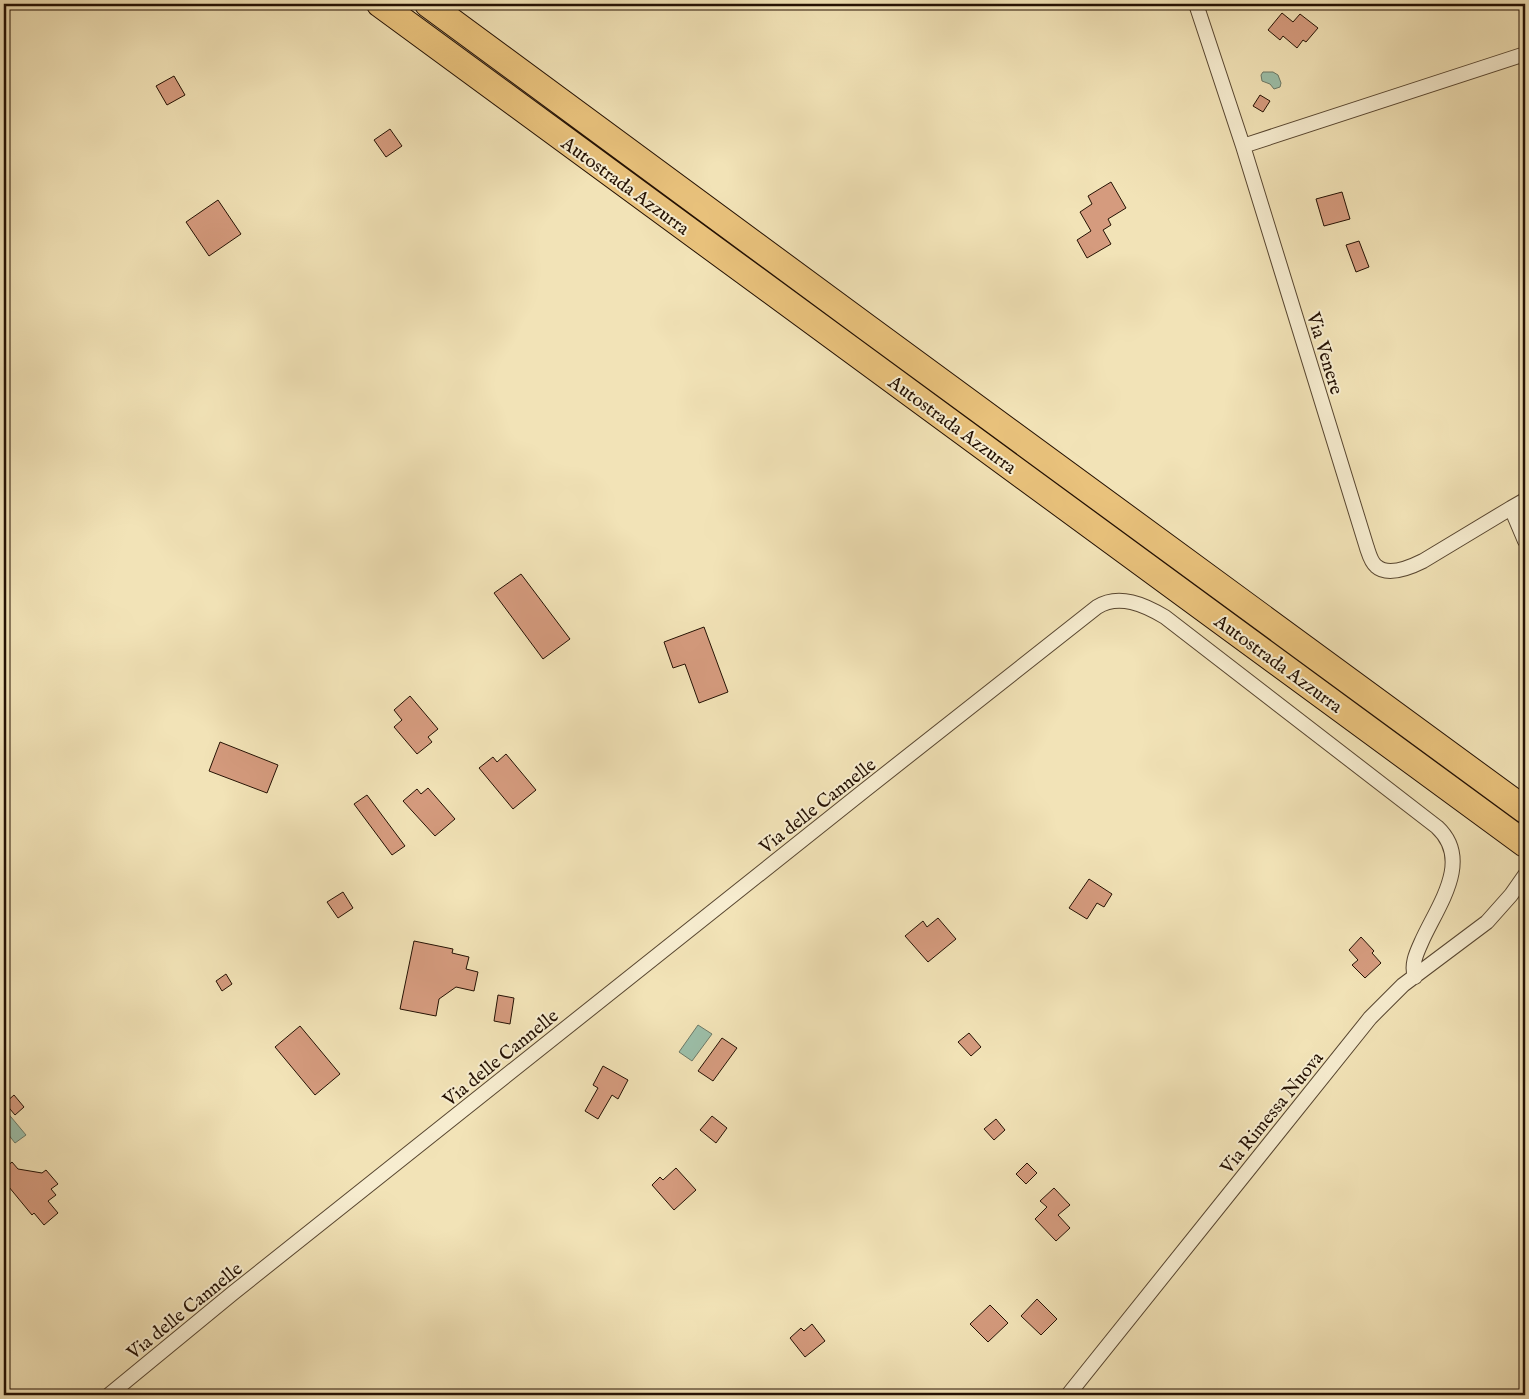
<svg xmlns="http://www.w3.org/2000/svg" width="1529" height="1399" font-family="'IM FELL English',serif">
<rect width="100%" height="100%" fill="#f2e3b7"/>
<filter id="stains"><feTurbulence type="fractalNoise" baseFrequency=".004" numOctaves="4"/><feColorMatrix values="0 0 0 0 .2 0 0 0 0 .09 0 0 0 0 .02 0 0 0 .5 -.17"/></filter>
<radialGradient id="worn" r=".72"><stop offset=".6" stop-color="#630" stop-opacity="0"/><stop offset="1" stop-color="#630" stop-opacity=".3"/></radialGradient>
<!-- water -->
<path fill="#9cbfa9" stroke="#6c7967" d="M 1263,72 L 1273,72 L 1278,75 L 1281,83 L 1280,87 L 1274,89 L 1270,84 L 1262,81 L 1261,75 Z
M 698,1025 L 712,1034 L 692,1061 L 679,1052 Z
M 6,1111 L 26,1135 L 15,1143 L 4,1129 L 4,1113 Z"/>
<!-- building -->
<path fill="#d59b7e" stroke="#241103" d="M 1282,13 L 1293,22 L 1300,14 L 1318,28 L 1306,42 L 1303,40 L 1297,48 L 1283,36 L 1280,40 L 1268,30 Z
M 174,76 L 185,95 L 167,105 L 156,86 Z
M 1260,95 L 1270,101 L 1263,112 L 1253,106 Z
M 390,129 L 402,146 L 386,157 L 374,140 Z
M 1111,182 L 1126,208 L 1108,219 L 1111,225 L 1103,230 L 1111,244 L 1087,258 L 1077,240 L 1091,231 L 1080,212 L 1092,204 L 1088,196 Z
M 1342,192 L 1350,219 L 1324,226 L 1316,199 Z
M 218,200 L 241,234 L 209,256 L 186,222 Z
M 1359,241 L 1369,267 L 1356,272 L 1346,245 Z
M 521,574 L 570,639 L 543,659 L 494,593 Z
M 704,627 L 728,692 L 699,703 L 685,664 L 673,668 L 664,642 Z
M 410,696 L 438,729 L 428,737 L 432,742 L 417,754 L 394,727 L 402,720 L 394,710 Z
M 220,742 L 278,765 L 267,793 L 209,771 Z
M 506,754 L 536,790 L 513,809 L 479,768 L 493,757 L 497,762 Z
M 428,788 L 455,819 L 435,836 L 403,801 L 417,789 L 421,794 Z
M 367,795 L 405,846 L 392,855 L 354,804 Z
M 1089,879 L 1112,894 L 1104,907 L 1097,903 L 1087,919 L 1069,908 Z
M 343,892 L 353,908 L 338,918 L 327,902 Z
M 938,918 L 956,939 L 928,962 L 905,936 L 923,921 L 927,927 Z
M 1361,937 L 1374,951 L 1372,953 L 1381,963 L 1365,978 L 1352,965 L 1358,960 L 1349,950 Z
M 414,941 L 453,949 L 452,953 L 469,957 L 466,969 L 478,972 L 474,991 L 456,987 L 439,999 L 436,1016 L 400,1009 Z
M 226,974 L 232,984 L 222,991 L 216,981 Z
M 498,995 L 514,998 L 510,1024 L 494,1021 Z
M 300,1026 L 340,1074 L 315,1095 L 275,1047 Z
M 969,1033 L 981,1047 L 971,1056 L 958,1042 Z
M 722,1038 L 737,1048 L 713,1081 L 698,1071 Z
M 603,1066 L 628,1080 L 618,1099 L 612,1095 L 598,1119 L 585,1111 L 598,1088 L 593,1085 Z
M 14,1095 L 24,1107 L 15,1115 L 5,1103 Z
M 712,1116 L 727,1128 L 716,1143 L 700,1130 Z
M 996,1119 L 1005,1130 L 994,1140 L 984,1129 Z
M 12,1162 L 18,1169 L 42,1173 L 46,1170 L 58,1184 L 51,1189 L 56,1195 L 48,1201 L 58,1213 L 44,1225 L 34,1213 L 32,1215 L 4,1181 L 4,1169 Z
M 1027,1163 L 1037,1173 L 1026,1184 L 1016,1174 Z
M 676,1168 L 696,1190 L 674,1210 L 652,1185 L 660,1177 L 663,1180 Z
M 1054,1188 L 1070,1205 L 1058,1215 L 1070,1228 L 1056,1241 L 1035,1219 L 1047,1207 L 1040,1201 Z
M 1037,1299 L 1057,1319 L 1041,1335 L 1021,1316 Z
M 990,1305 L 1008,1323 L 988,1342 L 970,1324 Z
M 812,1324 L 825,1341 L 805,1357 L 790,1338 L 801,1328 L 804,1331 Z"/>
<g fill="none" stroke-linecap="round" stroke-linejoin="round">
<!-- minor casing -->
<g stroke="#584630" stroke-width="16">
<path id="minor" d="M 1196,4 L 1243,146 L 1367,548 C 1369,554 1371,562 1376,566 C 1388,577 1411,567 1423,561 L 1511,508
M 1243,146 L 1525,54
M 1525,500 L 1511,508 L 1525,541
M 109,1395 L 233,1293 L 865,790 L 1097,607 C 1119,593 1145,605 1165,617 L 1437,827 C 1474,861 1436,908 1421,943 C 1416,954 1411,965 1415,977
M 1068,1395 L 1370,1018 L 1403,985 L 1487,922 L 1511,895 L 1525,875"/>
</g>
<!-- motorway casing -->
<g stroke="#241103" stroke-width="28">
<path id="motorway" d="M 380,4 L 1525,844
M 428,4 L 869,329 L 1525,810"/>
</g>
<!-- minor -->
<use href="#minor" stroke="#f7edd0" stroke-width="14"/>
<!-- motorway -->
<use href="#motorway" stroke="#e9c27c" stroke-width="26"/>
</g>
<g text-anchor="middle" stroke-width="4" stroke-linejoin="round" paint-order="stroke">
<!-- street labels -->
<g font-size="19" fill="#241103" stroke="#f7edd0">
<text transform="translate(626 185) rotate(36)" y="7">Autostrada Azzurra</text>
<text transform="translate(1326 353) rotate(73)" y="7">Via Venere</text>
<text transform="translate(953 424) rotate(36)" y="7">Autostrada Azzurra</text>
<text transform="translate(1279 663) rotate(36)" y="7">Autostrada Azzurra</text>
<text transform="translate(817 805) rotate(-38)" y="7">Via delle Cannelle</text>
<text transform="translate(500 1057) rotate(-39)" y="7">Via delle Cannelle</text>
<text transform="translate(1271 1112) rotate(-51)" y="7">Via Rimessa Nuova</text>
<text transform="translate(184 1310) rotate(-39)" y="7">Via delle Cannelle</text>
</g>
</g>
<!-- margin -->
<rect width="1529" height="1399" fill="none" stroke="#f2e3b7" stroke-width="20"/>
<rect x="5" y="5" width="1519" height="1389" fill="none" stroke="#241103" stroke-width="2.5"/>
<rect x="10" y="10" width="1509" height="1379" fill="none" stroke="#241103"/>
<rect width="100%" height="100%" filter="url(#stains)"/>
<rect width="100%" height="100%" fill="url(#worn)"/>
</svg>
